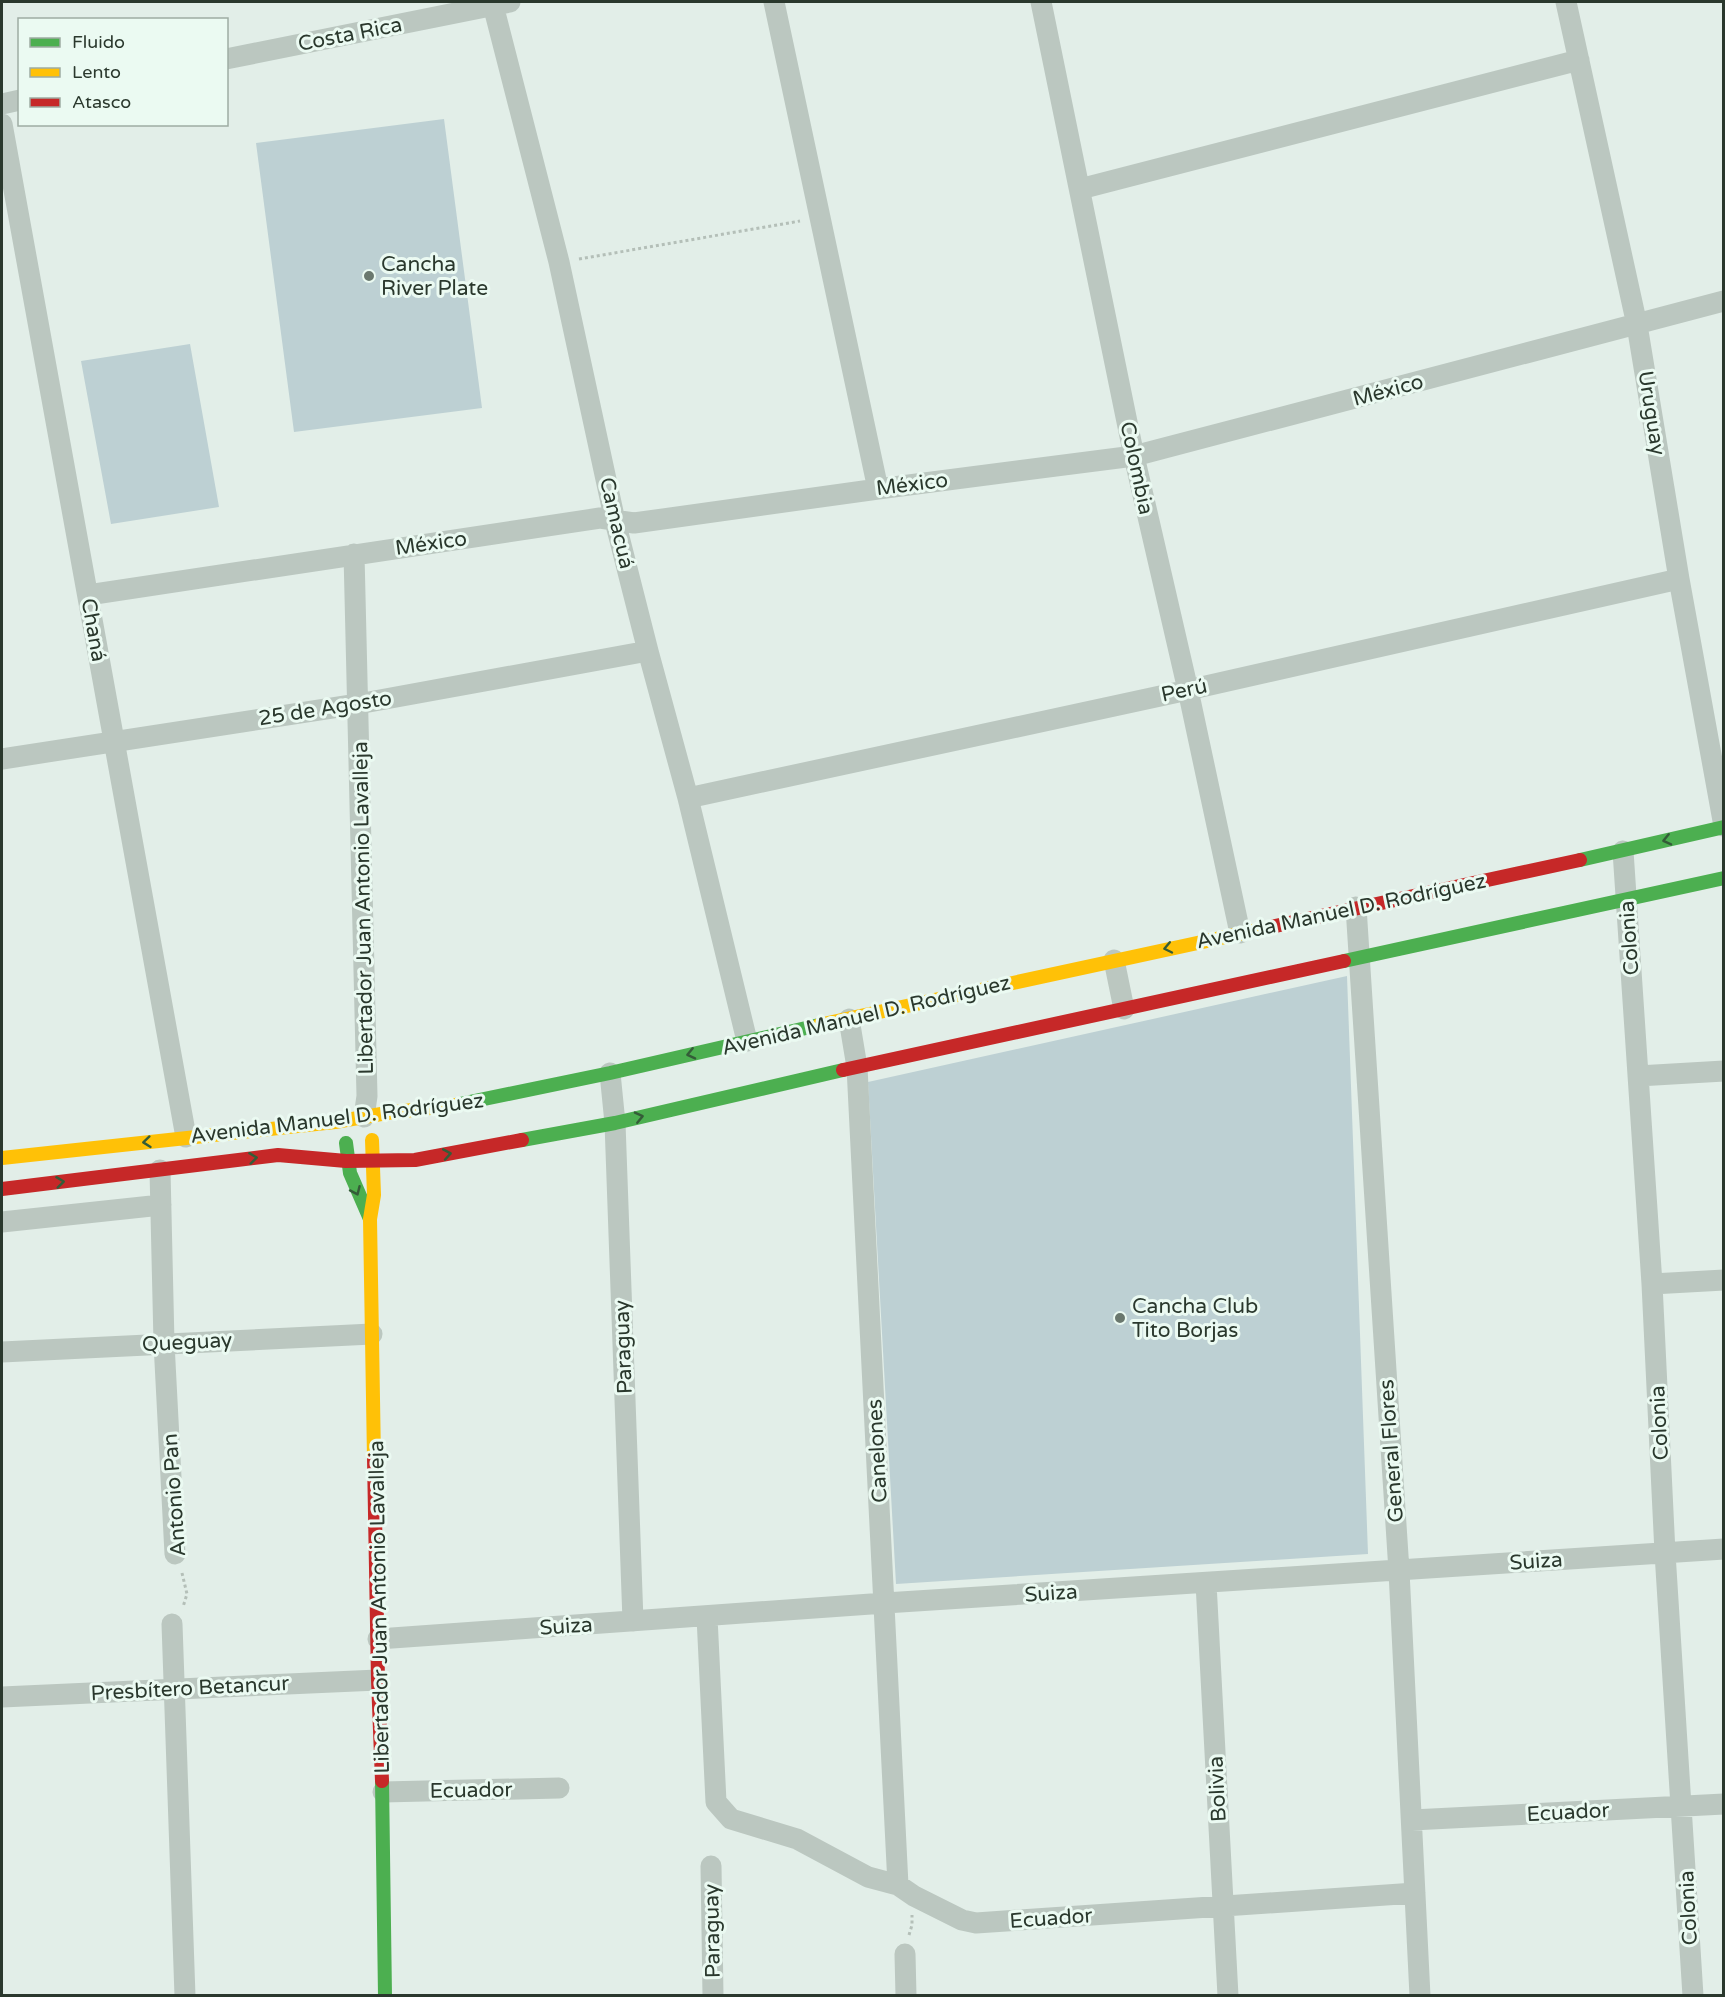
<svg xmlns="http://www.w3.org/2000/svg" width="1725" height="1997" font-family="'Varela Round',sans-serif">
<rect width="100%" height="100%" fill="#e2eee8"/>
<!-- park -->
<path fill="#bdd0d3" d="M 444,119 L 482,408 L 294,432 L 256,143 Z
M 190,344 L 219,507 L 111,524 L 81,361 Z
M 1347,976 L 1368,1554 L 896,1584 L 868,1082 Z"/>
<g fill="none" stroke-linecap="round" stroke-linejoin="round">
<!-- path -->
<path stroke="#b4bfb8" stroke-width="3" stroke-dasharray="3 3" stroke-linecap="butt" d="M 579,259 L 800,221
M 182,1573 L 187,1594 L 183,1607
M 909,1935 L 912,1925 L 912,1915"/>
<!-- street -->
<path stroke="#bbc7c0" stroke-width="21" d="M 774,2 L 878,489
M 1041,2 L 1134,456 L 1188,690 L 1240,933
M 1566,2 L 1637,325 L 1679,579 L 1724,826
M 493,5 L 559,262 L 615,521 L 648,651 L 688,798 L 747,1041
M 226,59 L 510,2
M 2,104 L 20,100
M 2,124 L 186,1137
M 1080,189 L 1579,60
M 354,554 L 367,1096 L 364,1117
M 88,595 L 600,518 L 634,523 L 878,489 L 1134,456 L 1724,301
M 2,759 L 358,704 L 648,651
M 688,798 L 1188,690 L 1679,579
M 1623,851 L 1652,1284 L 1665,1553 L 1693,1996
M 1356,907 L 1399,1571 L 1420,1996
M 1114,960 L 1124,1009
M 849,1019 L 857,1067 L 898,1885
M 610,1073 L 615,1123 L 633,1621
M 1638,1076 L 1724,1071
M 160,1170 L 164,1343 L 175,1554
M 2,1222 L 161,1205
M 1652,1284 L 1724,1280
M 2,1352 L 372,1334
M 1206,1583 L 1228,1996
M 707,1617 L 716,1802 L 731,1819 L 797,1839 L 868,1877 L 898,1885 L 914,1896 L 962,1920 L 976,1923 L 1415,1893
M 172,1624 L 185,1996
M 378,1639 L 885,1603 L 1724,1549
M 2,1697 L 378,1680
M 383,1792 L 559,1788
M 1412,1820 L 1724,1804
M 711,1866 L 713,1996
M 905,1954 L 906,1996"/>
<!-- fast -->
<path stroke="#4caf50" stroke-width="14" d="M 1580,860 L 1724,827
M 1344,961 L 1724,878
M 455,1105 L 610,1073 L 819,1025
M 522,1140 L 615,1123 L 843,1070
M 346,1143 L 350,1173 L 370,1219
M 382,1781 L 385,1996"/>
<!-- slow -->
<path stroke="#ffc107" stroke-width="14" d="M 819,1025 L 1271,927
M 372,1140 L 374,1195 L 370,1219 L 374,1458
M 2,1158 L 335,1122 L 387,1113 L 455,1105"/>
<!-- jam -->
<path stroke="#c62828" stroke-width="14" d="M 1271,927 L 1580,860
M 843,1070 L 1344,961
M 2,1189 L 278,1155 L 346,1161 L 415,1160 L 522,1140
M 374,1458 L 378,1680 L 382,1781"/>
</g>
<!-- one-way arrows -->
<defs><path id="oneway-chevron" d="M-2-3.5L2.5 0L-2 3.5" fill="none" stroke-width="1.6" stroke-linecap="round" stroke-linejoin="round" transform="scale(1.5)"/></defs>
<g stroke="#345c38">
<use href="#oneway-chevron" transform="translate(1667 840) rotate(167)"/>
<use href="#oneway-chevron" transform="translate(1168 948) rotate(168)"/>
<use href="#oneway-chevron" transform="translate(691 1054) rotate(167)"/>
<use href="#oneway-chevron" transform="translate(639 1117) rotate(-13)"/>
<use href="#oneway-chevron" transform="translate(147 1142) rotate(174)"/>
<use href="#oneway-chevron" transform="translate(447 1154) rotate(-10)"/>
<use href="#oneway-chevron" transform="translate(253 1158) rotate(-7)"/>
<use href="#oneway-chevron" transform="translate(60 1182) rotate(-7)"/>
<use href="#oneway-chevron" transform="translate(356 1191) rotate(66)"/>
</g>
<!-- markers -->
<g fill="#6a786e" stroke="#ebfaf2" stroke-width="2">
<circle cx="369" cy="276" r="6"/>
<circle cx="1120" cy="1318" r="6"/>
</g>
<g text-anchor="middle" stroke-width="6" stroke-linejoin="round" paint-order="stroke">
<!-- street labels -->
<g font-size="21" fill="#2a382d" stroke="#ebfaf2">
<text transform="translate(350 34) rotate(-11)" y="7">Costa Rica</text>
<text transform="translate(1388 390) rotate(-15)" y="7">México</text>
<text transform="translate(1652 413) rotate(81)" y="7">Uruguay</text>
<text transform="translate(1137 468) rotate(78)" y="7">Colombia</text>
<text transform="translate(912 484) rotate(-7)" y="7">México</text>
<text transform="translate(617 523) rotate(77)" y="7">Camacuá</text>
<text transform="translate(431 543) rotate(-8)" y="7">México</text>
<text transform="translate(94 630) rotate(80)" y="7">Chaná</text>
<text transform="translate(1184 690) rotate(-12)" y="7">Perú</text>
<text transform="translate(325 708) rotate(-9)" y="7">25 de Agosto</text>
<text transform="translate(363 908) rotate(-91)" y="7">Libertador Juan Antonio Lavalleja</text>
<text transform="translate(1341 911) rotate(-12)" y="7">Avenida Manuel D. Rodríguez</text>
<text transform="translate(1629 938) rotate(-94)" y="7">Colonia</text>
<text transform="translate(866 1015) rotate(-13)" y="7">Avenida Manuel D. Rodríguez</text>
<text transform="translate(337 1118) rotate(-7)" y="7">Avenida Manuel D. Rodríguez</text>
<text transform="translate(187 1342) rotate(-3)" y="7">Queguay</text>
<text transform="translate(623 1347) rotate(-92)" y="7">Paraguay</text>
<text transform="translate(1659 1423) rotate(-93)" y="7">Colonia</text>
<text transform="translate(877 1451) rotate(-93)" y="7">Canelones</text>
<text transform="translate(1391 1451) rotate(-94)" y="7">General Flores</text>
<text transform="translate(174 1495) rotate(-94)" y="7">Antonio Pan</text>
<text transform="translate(1536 1561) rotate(-4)" y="7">Suiza</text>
<text transform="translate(1051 1593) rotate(-4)" y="7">Suiza</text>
<text transform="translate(379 1607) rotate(-91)" y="7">Libertador Juan Antonio Lavalleja</text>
<text transform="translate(566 1626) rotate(-4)" y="7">Suiza</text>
<text transform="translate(190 1688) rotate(-3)" y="7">Presbítero Betancur</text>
<text transform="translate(1217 1789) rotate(-93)" y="7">Bolivia</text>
<text transform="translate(471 1790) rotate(-1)" y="7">Ecuador</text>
<text transform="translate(1568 1812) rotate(-3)" y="7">Ecuador</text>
<text transform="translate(1688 1908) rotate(-93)" y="7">Colonia</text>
<text transform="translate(1051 1918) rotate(-4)" y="7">Ecuador</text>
<text transform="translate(712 1931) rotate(-91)" y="7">Paraguay</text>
</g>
<!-- poi labels -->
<g font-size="21" fill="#2a382d" stroke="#ebfaf2" text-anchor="start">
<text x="381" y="271">Cancha<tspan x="381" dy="24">River Plate</tspan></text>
<text x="1132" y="1313">Cancha Club<tspan x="1132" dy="24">Tito Borjas</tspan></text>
</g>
</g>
<!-- border -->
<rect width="1725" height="1997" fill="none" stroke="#2a382d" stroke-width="6"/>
<!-- legend -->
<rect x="18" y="18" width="210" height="108" fill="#ebfaf2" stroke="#9eaca3" stroke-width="1.5"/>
<rect x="30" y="38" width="30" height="9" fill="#4caf50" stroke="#9eaca3" stroke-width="1.5"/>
<text x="72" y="48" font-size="18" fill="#2a382d">Fluido</text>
<rect x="30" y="68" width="30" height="9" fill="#ffc107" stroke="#9eaca3" stroke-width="1.5"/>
<text x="72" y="78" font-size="18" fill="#2a382d">Lento</text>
<rect x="30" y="98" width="30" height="9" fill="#c62828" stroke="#9eaca3" stroke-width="1.5"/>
<text x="72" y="108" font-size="18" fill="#2a382d">Atasco</text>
</svg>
